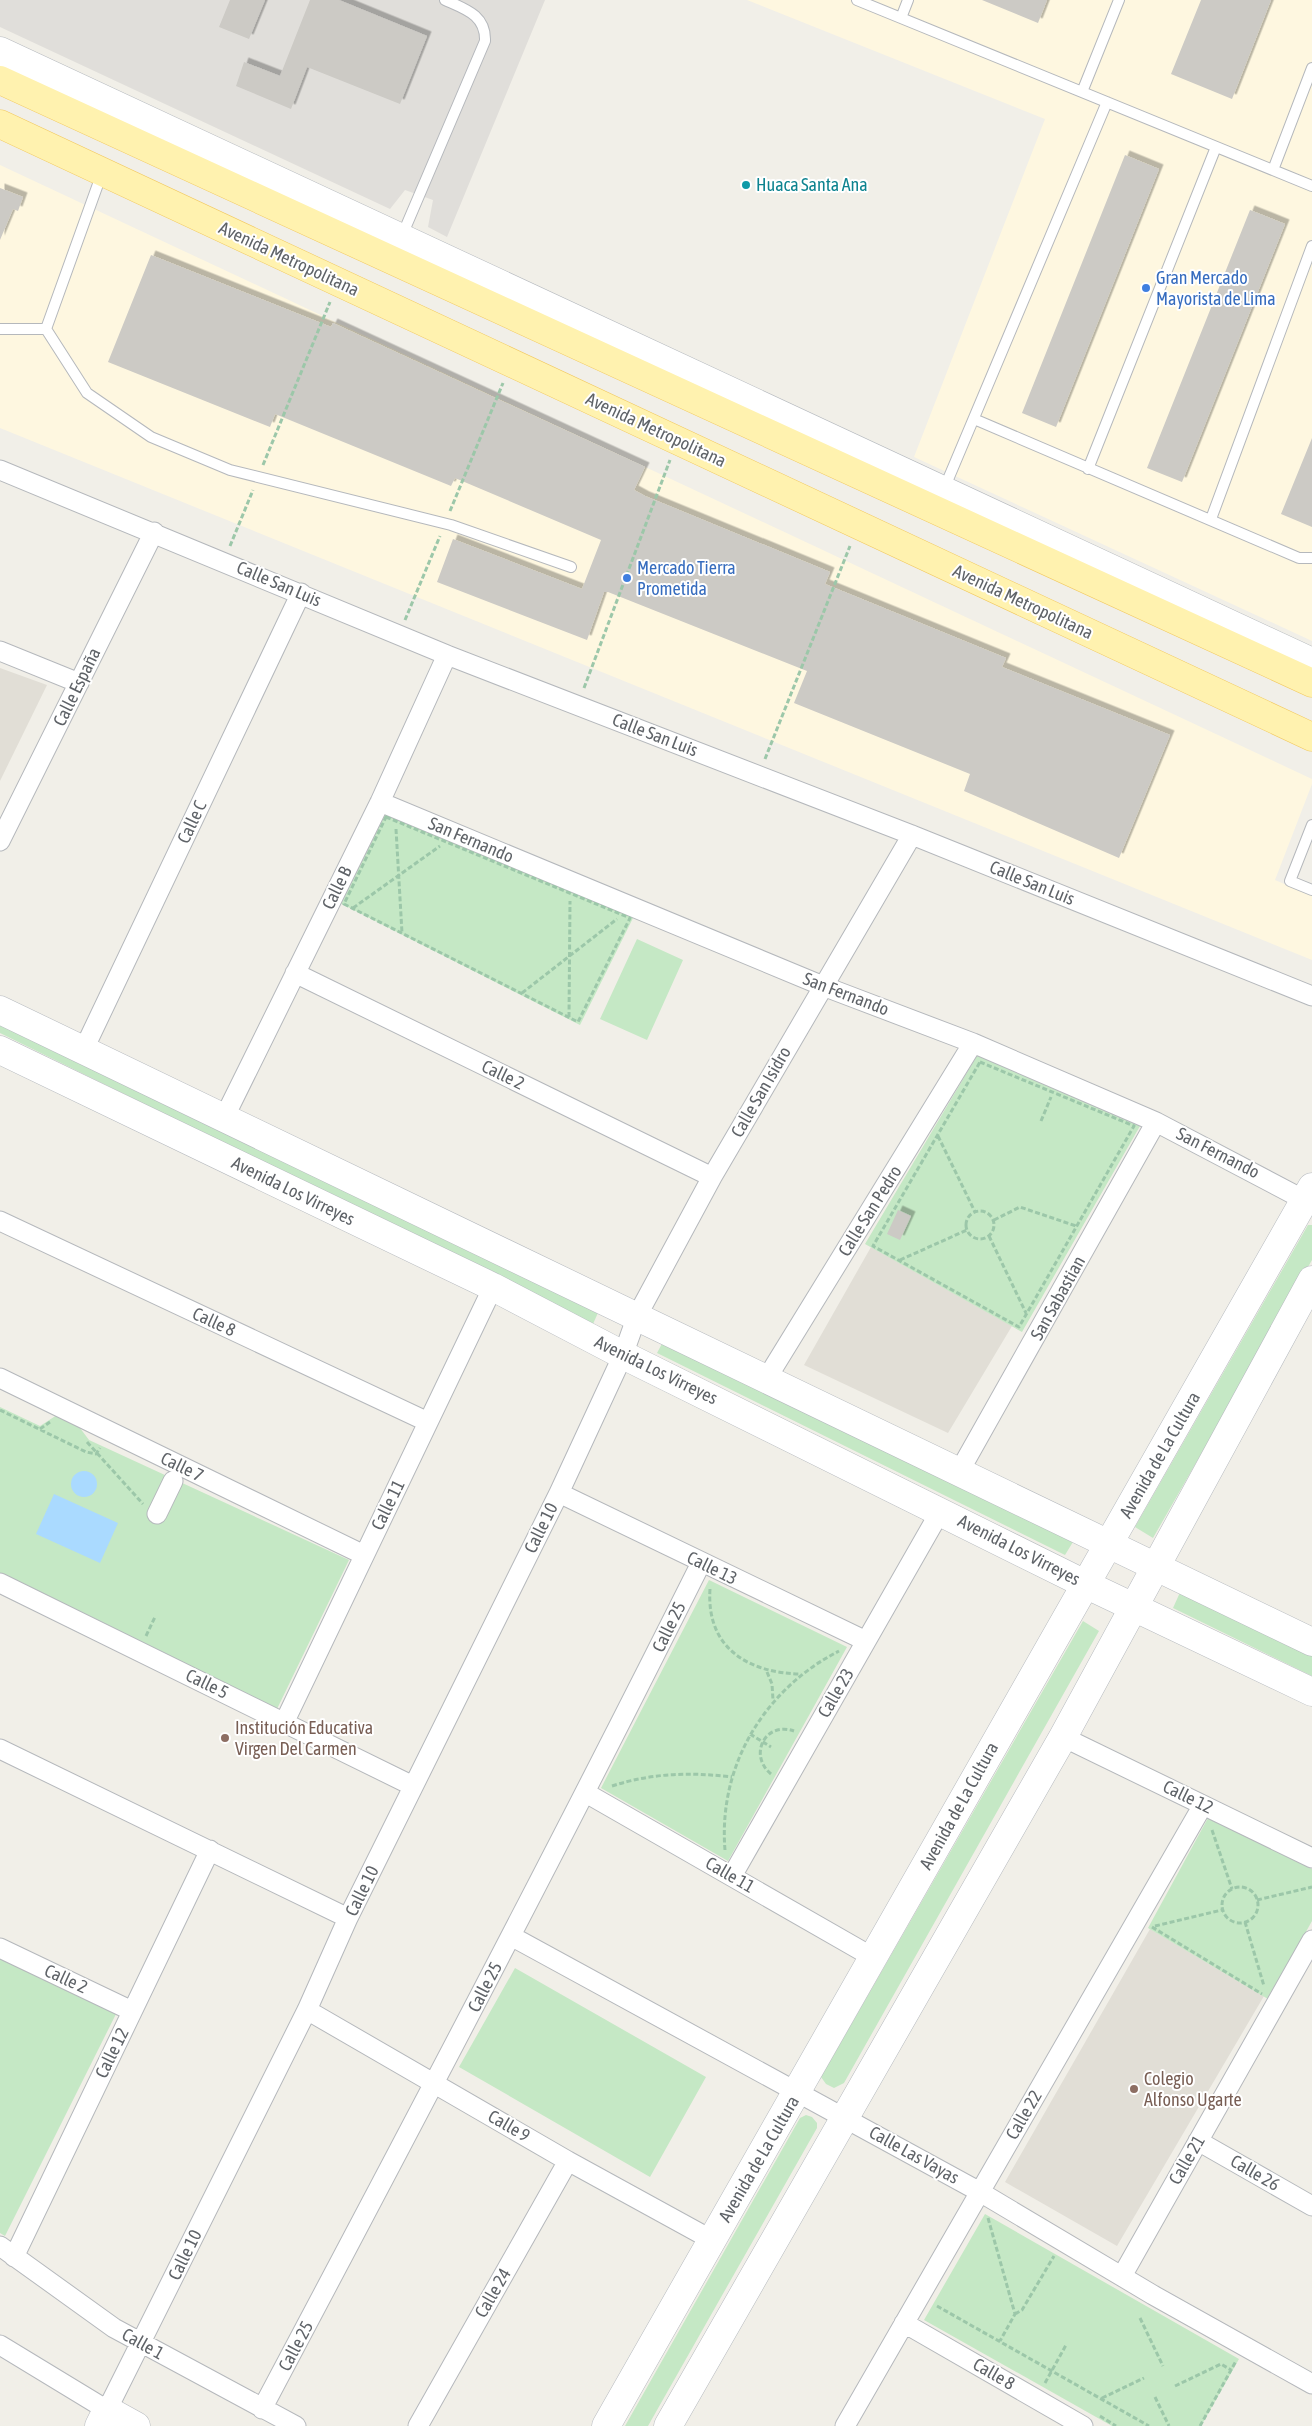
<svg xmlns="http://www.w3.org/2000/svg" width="1312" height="2426" font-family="'Asap Condensed',sans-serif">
<defs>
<filter id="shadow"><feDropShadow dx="4.5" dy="-4.5" stdDeviation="0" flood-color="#0004"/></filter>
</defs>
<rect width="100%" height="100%" fill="#f1efe8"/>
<!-- commercial -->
<path fill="#fef7e0" d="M 747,0 L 1312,0 L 1312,641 L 914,457 L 1045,119 Z
M 0,165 L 1312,779 L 1312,784 L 1275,880 L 1312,896 L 1312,960 L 0,428 Z"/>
<!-- industrial -->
<path fill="#e0deda" d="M 0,0 L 545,0 L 447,237 L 428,227 L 433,200 L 405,190 L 390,209 L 0,27 Z"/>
<!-- education -->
<path fill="#e1ded6" d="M 0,668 L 47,685 L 0,781 Z
M 871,1247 L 1012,1326 L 948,1433 L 804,1365 Z
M 1150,1929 L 1264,1996 L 1117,2246 L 1005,2182 Z"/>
<!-- green -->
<path fill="#c5e8c5" d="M 387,811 L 633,918 L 580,1025 L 336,901 L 379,816 Z
M 637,939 L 683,960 L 647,1040 L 600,1019 Z
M 0,1014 L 601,1306 L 593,1324 L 0,1033 Z
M 978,1054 L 1140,1126 L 1022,1332 L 865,1244 Z
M 1308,1225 L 1312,1225 L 1312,1260 L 1153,1538 L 1135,1527 Z
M 665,1338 L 1076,1537 L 1065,1555 L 657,1353 Z
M 0,1407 L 40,1426 L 57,1415 L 77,1424 L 89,1440 L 349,1560 L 277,1709 L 0,1575 Z
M 709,1580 L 847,1647 L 728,1861 L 601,1788 Z
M 1182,1588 L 1312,1651 L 1312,1676 L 1173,1608 Z
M 1083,1621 L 1099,1631 L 844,2083 L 834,2088 L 826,2084 L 821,2077 Z
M 1208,1818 L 1312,1869 L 1312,1921 L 1268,1999 L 1148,1928 Z
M 0,1954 L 117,2012 L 5,2236 L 0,2233 Z
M 515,1968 L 706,2077 L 650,2177 L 459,2067 Z
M 806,2115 L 812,2117 L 817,2123 L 817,2128 L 648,2426 L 625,2426 L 800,2118 Z
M 985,2214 L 1239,2359 L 1201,2426 L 1112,2426 L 924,2320 Z"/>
<!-- water -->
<path fill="#aadaff" d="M71 1484a13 13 0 1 1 26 0a13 13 0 1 1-26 0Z
M 54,1494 L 118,1523 L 100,1563 L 36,1534 Z"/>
<!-- building -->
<path fill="#cccac5" filter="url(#shadow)" d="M 230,0 L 265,0 L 249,39 L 219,27 Z
M 310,0 L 339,0 L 427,36 L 400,104 L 307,67 L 291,109 L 236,86 L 244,62 L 280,76 Z
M 982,0 L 1047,0 L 1038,23 Z
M 1201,0 L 1271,0 L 1232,99 L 1171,74 Z
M 1125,155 L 1159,169 L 1056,427 L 1022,413 Z
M 0,188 L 23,197 L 18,211 L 13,209 L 0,240 Z
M 1250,210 L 1285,224 L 1182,482 L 1147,468 Z
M 151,255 L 331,327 L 333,323 L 645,467 L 634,490 L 645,496 L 830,572 L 825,584 L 1006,658 L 1002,667 L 1170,735 L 1119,858 L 964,791 L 970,774 L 794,703 L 807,671 L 608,592 L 604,592 L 587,640 L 437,582 L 453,539 L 582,589 L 601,540 L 455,478 L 451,486 L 275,414 L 270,427 L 108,362 Z
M 1312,438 L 1312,527 L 1281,514 Z
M 898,1210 L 911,1216 L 900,1240 L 887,1234 Z"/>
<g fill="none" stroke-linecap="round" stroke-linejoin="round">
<!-- lane casing -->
<g stroke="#b5b8bc" stroke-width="12">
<path id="lane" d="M 857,0 L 1312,186
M 901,18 L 908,0
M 1082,92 L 1119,0
M 1273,170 L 1312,68
M 102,173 L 46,329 L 87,393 L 151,437 L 230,470 L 451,525 L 571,567
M 401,238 L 485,41 C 486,15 465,9 445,0
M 0,329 L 46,329
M 974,419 L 1299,558 L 1312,558
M 1088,469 L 1216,147
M 944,489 L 1107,102
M 1211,519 L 1312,246
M 1312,825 L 1290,881 L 1312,890"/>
</g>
<!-- street casing -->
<g stroke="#b5b8bc" stroke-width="21">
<path id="street" d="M 0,470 L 447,655 L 912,835 L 1312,996
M 0,651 L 79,683
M 380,802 L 823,986 L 973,1043 L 1156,1122 L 1312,1204
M 0,841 L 154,532
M 295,973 L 712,1177
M 83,1051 L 301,593
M 223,1120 L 380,802 L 447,655
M 0,1221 L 428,1422
M 0,1378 L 364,1555
M 767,1378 L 973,1043
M 959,1472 L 1156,1122
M 559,1493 L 866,1641
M 157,1514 L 173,1481
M 0,1583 L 413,1786
M 284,1723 L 493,1287
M 1063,1737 L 1312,1858
M 0,1749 L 348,1918
M 586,1793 L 874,1958
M 732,1876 L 941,1510
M 511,1936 L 980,2192 L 1153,2295 L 1312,2384
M 0,1948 L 132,2011
M 307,2010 L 568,2161 L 712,2240
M 1198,2141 L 1312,2206
M 0,2246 L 114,2328 L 296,2426
M 14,2257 L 210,1850
M 1122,2276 L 1312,1940
M 904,2323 L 1083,2426
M 0,2345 L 107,2410 L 307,2010 L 348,1918 L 559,1493 L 623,1355 L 637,1316 L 712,1177 L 912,835
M 262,2409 C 411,2128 559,1847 701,1563
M 418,2426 L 568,2161
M 845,2426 L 1203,1805"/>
</g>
<!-- secondary casing -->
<g stroke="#b6babf" stroke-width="29">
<path id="secondary" d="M 0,51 L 1312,662
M 0,1010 C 436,1224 876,1428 1312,1642
M 0,1050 L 493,1287 L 623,1355 L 1085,1584 L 1312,1692
M 99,2426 L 107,2410 L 136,2426
M 606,2426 L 1312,1187
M 668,2426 L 1063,1737 L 1312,1280"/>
</g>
<!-- primary casing -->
<g stroke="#f2c960" stroke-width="29">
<path id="primary" d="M 0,80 L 1312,683
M 0,124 L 1312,737"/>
</g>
<!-- path -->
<path stroke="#9cc7a9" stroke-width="3" stroke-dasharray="5 2.5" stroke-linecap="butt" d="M 263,465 L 330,302
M 450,511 L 503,383
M 230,546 L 253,490
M 405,620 L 440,536
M 584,688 L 670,460
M 765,759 L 850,546
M 386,817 L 630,918 L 578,1022 L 344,904 Z
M 396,829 L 402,933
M 353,908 L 440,846
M 522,993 L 617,919
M 569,1017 L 570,901
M 980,1062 L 1134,1126 L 1019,1327 L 873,1246 Z
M 1041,1121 L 1051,1097
M 938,1136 L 975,1212
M966 1225a14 14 0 1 1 28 0a14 14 0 1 1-28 0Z
M 994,1220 L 1020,1207 L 1076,1226
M 989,1236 L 1026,1313
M 900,1260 L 967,1230
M 0,1410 L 86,1452 L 96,1454 L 100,1448
M 40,1429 L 50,1422
M 87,1442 L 143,1504
M 710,1589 C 706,1648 748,1673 801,1674
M 146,1636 L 155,1617
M 767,1672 L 772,1684 L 773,1700
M 750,1734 L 771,1747
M 771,1774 C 748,1755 765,1721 794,1731
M 612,1786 C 652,1773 690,1772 732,1777
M 1212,1830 L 1232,1889
M 725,1850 C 718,1765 765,1689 839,1651
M1222 1905a18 18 0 1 1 36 0a18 18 0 1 1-36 0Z
M 1257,1900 L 1312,1887
M 1245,1922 L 1264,1986
M 1155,1926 L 1222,1910
M 1152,1927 L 1262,1994
M 988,2218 L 1015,2314 L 1000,2341
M 937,2306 L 1149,2426
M 1015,2314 L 1022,2310 L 1054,2256
M 1140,2318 L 1163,2366
M 1045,2383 L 1066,2345
M 1175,2386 L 1221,2364 L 1231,2370
M 1155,2397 L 1169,2426
M 1102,2398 L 1144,2378
M 1100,2416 L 1116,2426
M 1200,2426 L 1236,2361"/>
<!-- lane -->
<use href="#lane" stroke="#fff" stroke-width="10"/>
<!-- street -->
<use href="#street" stroke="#fff" stroke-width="19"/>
<!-- secondary -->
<use href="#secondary" stroke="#fff" stroke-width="28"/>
<!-- primary -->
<use href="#primary" stroke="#fff2af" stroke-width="28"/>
</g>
<!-- markers -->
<circle fill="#0f9aa8" stroke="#fff" stroke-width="2" cx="746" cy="185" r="5"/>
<g fill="#3f7fe0" stroke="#fff" stroke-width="2">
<circle cx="1146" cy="288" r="5"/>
<circle cx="627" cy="578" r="5"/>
</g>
<g fill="#8d6e63" stroke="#fff" stroke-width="2">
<circle cx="225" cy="1738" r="5"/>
<circle cx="1134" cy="2089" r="5"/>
</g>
<g text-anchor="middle" stroke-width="4" stroke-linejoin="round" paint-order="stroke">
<!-- culture labels -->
<g font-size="18" fill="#0d838f" stroke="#fff" text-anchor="start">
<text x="756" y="191">Huaca Santa Ana</text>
</g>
<!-- street labels -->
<g font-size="18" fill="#5f6368" stroke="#fff">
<text transform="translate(289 259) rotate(25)" y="6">Avenida Metropolitana</text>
<text transform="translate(656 430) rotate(25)" y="6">Avenida Metropolitana</text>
<text transform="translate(279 584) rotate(23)" y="6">Calle San Luis</text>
<text transform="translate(1023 602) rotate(25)" y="6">Avenida Metropolitana</text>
<text transform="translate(77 687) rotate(-64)" y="6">Calle España</text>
<text transform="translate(655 735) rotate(21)" y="6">Calle San Luis</text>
<text transform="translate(192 822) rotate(-65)" y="6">Calle C</text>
<text transform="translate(471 840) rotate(23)" y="6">San Fernando</text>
<text transform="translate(1032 883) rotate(22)" y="6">Calle San Luis</text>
<text transform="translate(337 888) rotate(-64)" y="6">Calle B</text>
<text transform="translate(846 994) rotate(21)" y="6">San Fernando</text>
<text transform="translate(503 1075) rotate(26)" y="6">Calle 2</text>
<text transform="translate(761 1092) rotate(-60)" y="6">Calle San Isidro</text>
<text transform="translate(1218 1153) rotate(27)" y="6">San Fernando</text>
<text transform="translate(293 1191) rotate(26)" y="6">Avenida Los Virreyes</text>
<text transform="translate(870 1211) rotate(-58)" y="6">Calle San Pedro</text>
<text transform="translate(1058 1298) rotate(-61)" y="6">San Sabastian</text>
<text transform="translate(214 1322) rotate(25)" y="6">Calle 8</text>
<text transform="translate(656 1370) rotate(26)" y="6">Avenida Los Virreyes</text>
<text transform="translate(1160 1455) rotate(-60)" y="6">Avenida de La Cultura</text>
<text transform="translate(182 1467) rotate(26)" y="6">Calle 7</text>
<text transform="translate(388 1505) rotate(-64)" y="6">Calle 11</text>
<text transform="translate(541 1528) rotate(-64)" y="6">Calle 10</text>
<text transform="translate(1019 1550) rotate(27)" y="6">Avenida Los Virreyes</text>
<text transform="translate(712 1568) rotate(26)" y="6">Calle 13</text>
<text transform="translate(669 1627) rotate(-64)" y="6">Calle 25</text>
<text transform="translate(207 1684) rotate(26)" y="6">Calle 5</text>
<text transform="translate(836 1693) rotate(-60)" y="6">Calle 23</text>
<text transform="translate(1188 1797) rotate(26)" y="6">Calle 12</text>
<text transform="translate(959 1806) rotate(-61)" y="6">Avenida de La Cultura</text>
<text transform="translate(730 1875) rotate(30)" y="6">Calle 11</text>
<text transform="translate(362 1891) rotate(-64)" y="6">Calle 10</text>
<text transform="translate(66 1979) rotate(25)" y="6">Calle 2</text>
<text transform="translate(485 1987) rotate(-63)" y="6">Calle 25</text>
<text transform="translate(112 2053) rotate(-64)" y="6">Calle 12</text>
<text transform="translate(1024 2115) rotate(-60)" y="6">Calle 22</text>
<text transform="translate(509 2126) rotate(30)" y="6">Calle 9</text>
<text transform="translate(914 2155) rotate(29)" y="6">Calle Las Vayas</text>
<text transform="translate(759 2159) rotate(-60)" y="6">Avenida de La Cultura</text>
<text transform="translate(1187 2160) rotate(-60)" y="6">Calle 21</text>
<text transform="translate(1255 2173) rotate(30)" y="6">Calle 26</text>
<text transform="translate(185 2255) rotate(-64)" y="6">Calle 10</text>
<text transform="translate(493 2293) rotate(-60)" y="6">Calle 24</text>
<text transform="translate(143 2344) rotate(29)" y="6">Calle 1</text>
<text transform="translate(296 2346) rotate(-62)" y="6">Calle 25</text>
<text transform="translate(994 2374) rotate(30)" y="6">Calle 8</text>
</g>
<!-- shop labels -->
<g font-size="18" fill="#366cbe" stroke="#fff" text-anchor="start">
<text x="1156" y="284">Gran Mercado<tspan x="1156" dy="21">Mayorista de Lima</tspan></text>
<text x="637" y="574">Mercado Tierra<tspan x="637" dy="21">Prometida</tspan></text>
</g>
<!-- education labels -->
<g font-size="18" fill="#785e54" stroke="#fff" text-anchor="start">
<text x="235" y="1734">Institución Educativa<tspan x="235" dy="21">Virgen Del Carmen</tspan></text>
<text x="1144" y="2085">Colegio<tspan x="1144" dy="21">Alfonso Ugarte</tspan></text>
</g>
</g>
</svg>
